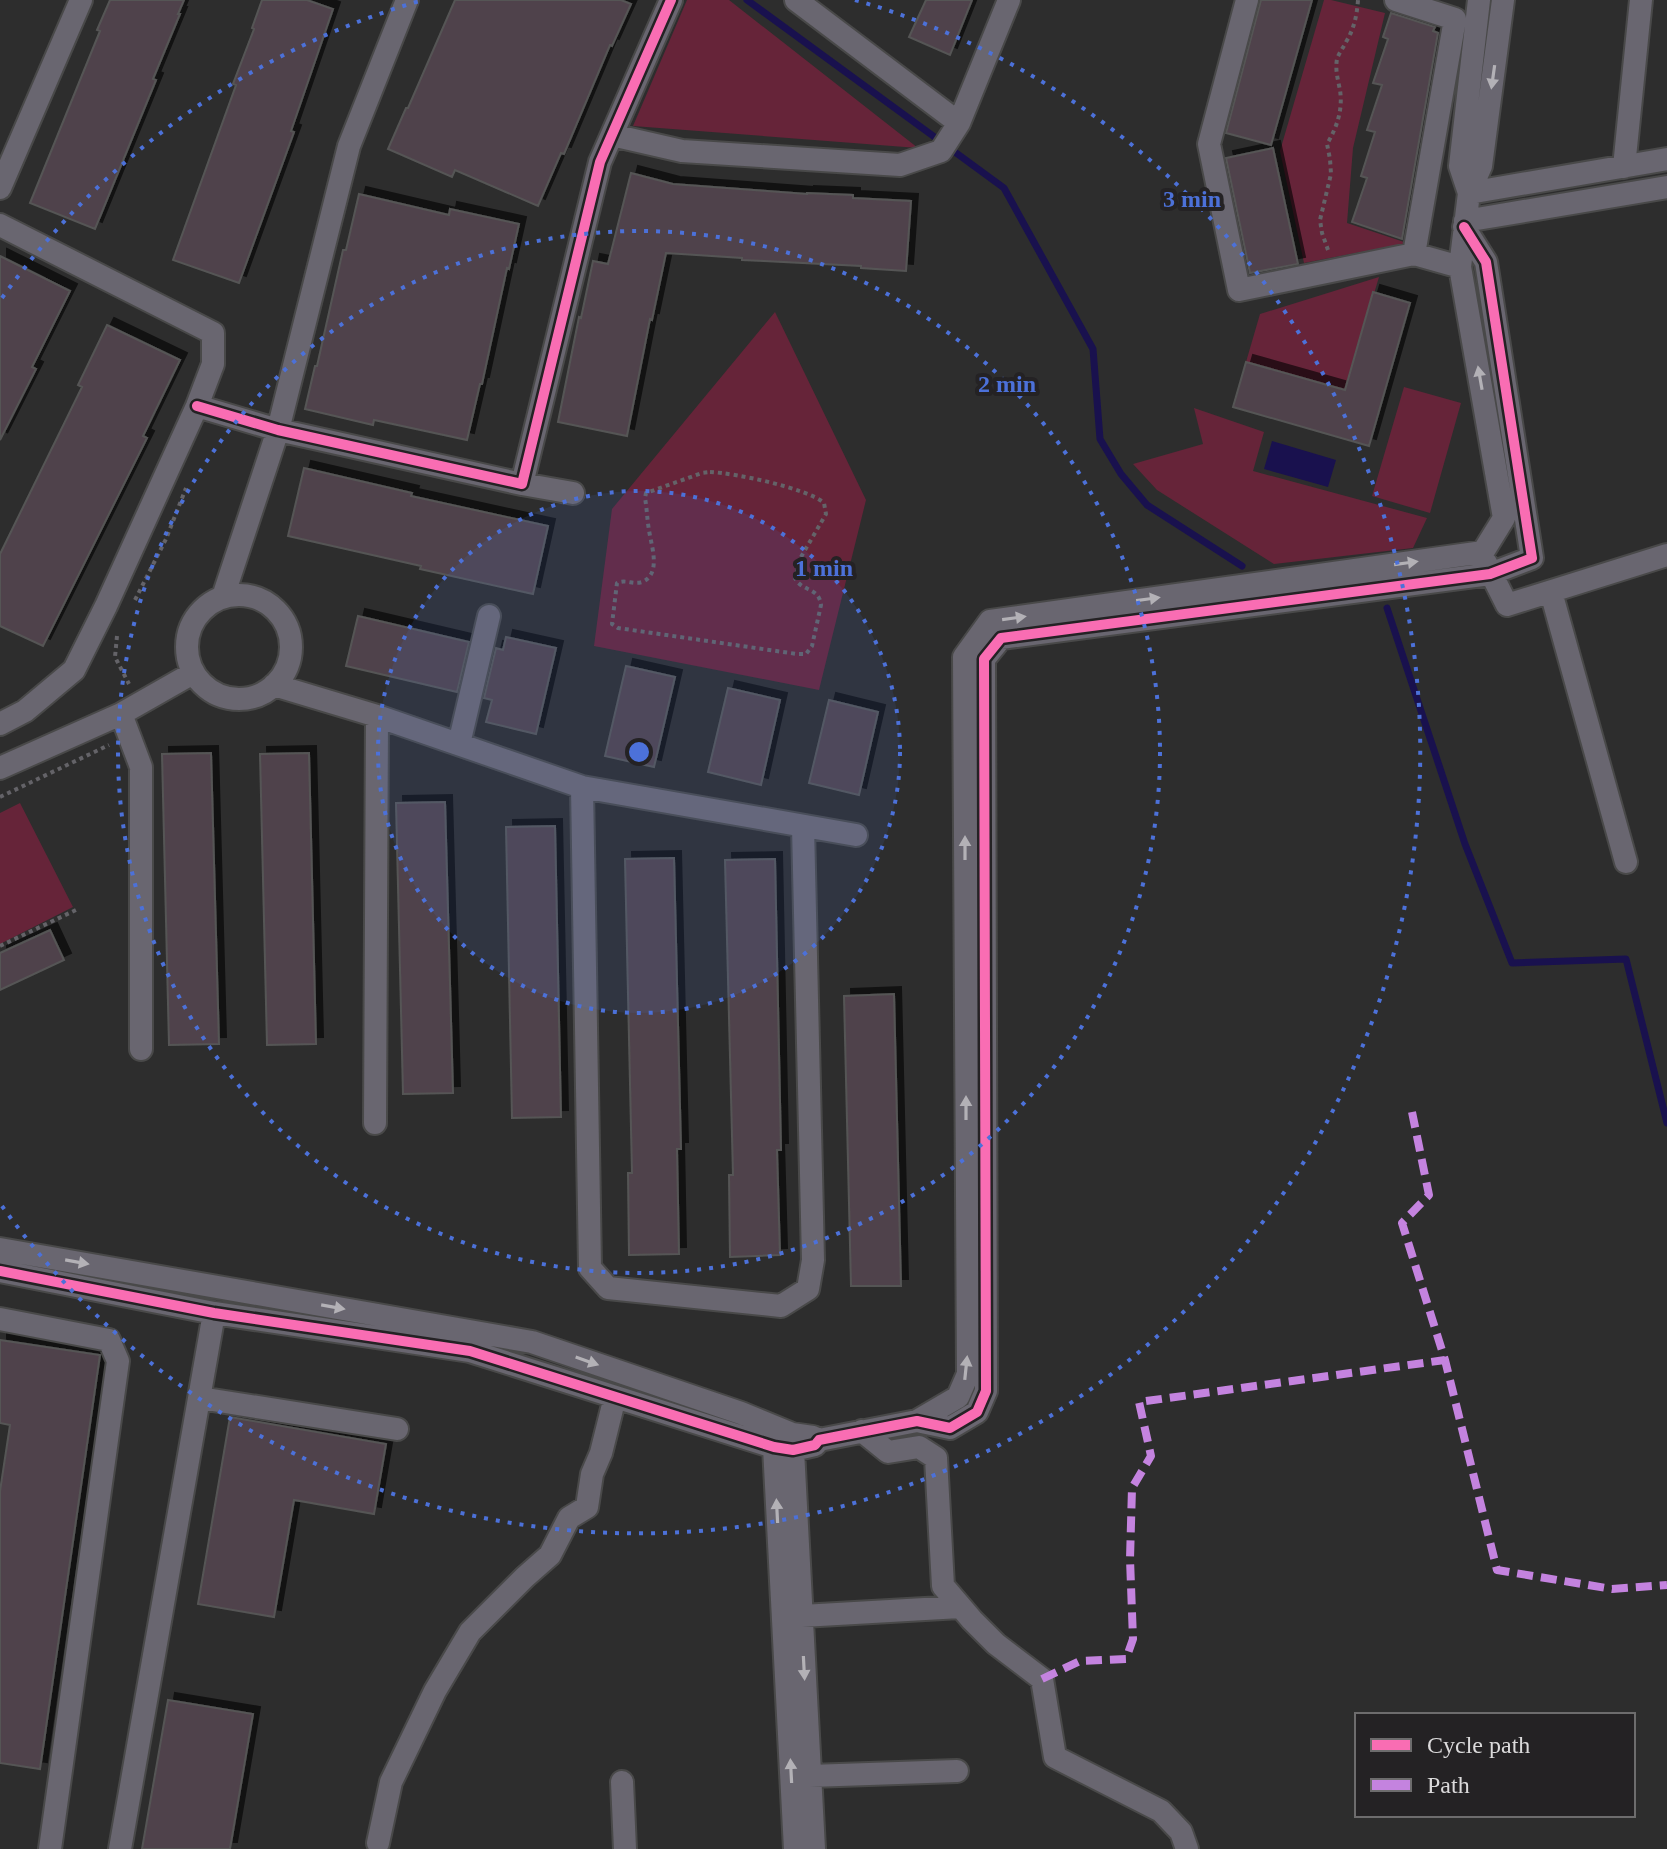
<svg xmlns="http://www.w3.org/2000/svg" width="1667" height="1849" font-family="'Times New Roman',serif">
<defs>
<filter id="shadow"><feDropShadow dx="7" dy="-7" stdDeviation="0" flood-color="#0009"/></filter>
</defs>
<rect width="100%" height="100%" fill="#2d2d2d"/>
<!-- green -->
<path fill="#662439" d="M 687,0 L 729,0 L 918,148 L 633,126 Z
M 1324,0 L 1331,0 L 1385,13 L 1353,148 L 1347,223 L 1407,243 L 1304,263 L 1280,151 Z
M 1379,277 L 1345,390 L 1246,362 L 1260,314 Z
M 775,312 L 866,500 L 819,690 L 594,646 L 612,509 Z
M 1404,387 L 1461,403 L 1430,513 L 1372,496 Z
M 1194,408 L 1264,432 L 1253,471 L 1427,518 L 1413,548 L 1274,564 L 1157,490 L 1133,464 L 1203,444 Z
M 20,803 L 73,907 L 0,944 L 0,813 Z"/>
<!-- water -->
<path fill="#19114e" d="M 1272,441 L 1336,460 L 1328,487 L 1264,469 Z"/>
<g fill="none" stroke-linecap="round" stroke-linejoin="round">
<!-- stream -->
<path stroke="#19114e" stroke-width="7" d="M 747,0 L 940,141
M 948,147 L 1004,188 L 1093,349 L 1100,439 L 1121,474 L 1147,505 L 1242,566
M 1387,608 L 1465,844 L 1512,963 L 1626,959 L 1667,1123"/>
</g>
<!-- building -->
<path fill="#50434c" stroke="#555" stroke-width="2" filter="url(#shadow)" d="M 110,0 L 184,0 L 178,14 L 180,14 L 153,79 L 156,80 L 95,229 L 30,203 L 100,31 L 97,30 Z
M 262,0 L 307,0 L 333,9 L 291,131 L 294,132 L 239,283 L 173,260 L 236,85 L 233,84 L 254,29 L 252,28 Z
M 455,0 L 621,0 L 631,4 L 612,46 L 610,45 L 564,154 L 561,153 L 538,206 L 455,170 L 452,177 L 388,149 L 406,108 L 408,108 Z
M 926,0 L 972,0 L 950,55 L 909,37 Z
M 1261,0 L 1312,0 L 1271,145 L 1226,133 Z
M 1391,13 L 1435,27 L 1433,31 L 1438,33 L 1402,239 L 1352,222 L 1367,178 L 1361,176 L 1375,132 L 1367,130 L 1382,85 L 1373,83 L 1388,39 L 1383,37 Z
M 1273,148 L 1298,264 L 1250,273 L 1226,158 Z
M 631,173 L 673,184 L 807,194 L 807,193 L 853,195 L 853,198 L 911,201 L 906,271 L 861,268 L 861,266 L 742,260 L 742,258 L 666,253 L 652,320 L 650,319 L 627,436 L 558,422 L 579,317 L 581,318 L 593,261 L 608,264 Z
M 359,194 L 449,215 L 450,209 L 519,224 L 509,269 L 507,268 L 482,384 L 480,384 L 467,440 L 374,420 L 373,425 L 305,409 L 315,366 L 317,366 L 343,250 L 346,250 Z
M 0,256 L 70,291 L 32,367 L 36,369 L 0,440 Z
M 1373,292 L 1410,303 L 1369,446 L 1233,407 L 1246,362 L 1345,390 Z
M 107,325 L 180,360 L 143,436 L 147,438 L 43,646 L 0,626 L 0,554 L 82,387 L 78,385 Z
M 304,468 L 412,493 L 411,496 L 548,526 L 533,594 L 420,569 L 421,566 L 288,536 Z
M 358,616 L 469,642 L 457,692 L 346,666 Z
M 506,637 L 556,648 L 536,734 L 486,722 L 492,700 L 484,698 L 496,648 L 503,650 Z
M 626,666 L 675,677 L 654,767 L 605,756 Z
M 728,688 L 780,700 L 761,785 L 708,772 Z
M 829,700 L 878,712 L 859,795 L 809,783 Z
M 211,753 L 219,1044 L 169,1045 L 162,754 Z
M 309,753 L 316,1044 L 267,1045 L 260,754 Z
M 445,802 L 453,1093 L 403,1094 L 396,803 Z
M 555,826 L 561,1117 L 512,1118 L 506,827 Z
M 674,858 L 681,1149 L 677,1149 L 679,1254 L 629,1255 L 628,1173 L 632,1173 L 625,859 Z
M 775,859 L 781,1150 L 777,1150 L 780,1255 L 730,1257 L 729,1175 L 733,1175 L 725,860 Z
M 50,930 L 64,960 L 0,990 L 0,953 Z
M 894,994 L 901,1286 L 851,1286 L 844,996 Z
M 0,1340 L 100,1355 L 40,1769 L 0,1763 L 0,1491 L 10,1425 L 0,1423 Z
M 230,1417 L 386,1444 L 374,1514 L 294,1500 L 274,1617 L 198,1604 Z
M 168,1700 L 253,1714 L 230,1849 L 142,1849 Z"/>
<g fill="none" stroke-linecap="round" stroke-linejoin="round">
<!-- minor casing -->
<g stroke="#494949" stroke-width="26">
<path id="minor" d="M 796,0 L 959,123 L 1009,0
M 1247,0 L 1209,144 L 1239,290 L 1414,254 L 1460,267
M 1396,0 L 1455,19 L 1414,254
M 612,135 L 682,151 L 900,165 L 941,151 L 959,123
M 1624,167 L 1641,0
M 0,188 L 81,0
M 1469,193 L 1667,159
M 1469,193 L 1460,166 L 1479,0
M 1465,221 L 1667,187
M 0,225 L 213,333 L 213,364 L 197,406 L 106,606 L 74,670 L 25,711 L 0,724
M 197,406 L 278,430 L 522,484 L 600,162 L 671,0
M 522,484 L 573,493
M 1486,563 L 1507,605 L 1667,555
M 1551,592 L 1626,862
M187 647a52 52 0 1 1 104 0a52 52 0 1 1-104 0Z
M 223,597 L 278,430 L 349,146 L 407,0
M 274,685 L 377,716 L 582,787 L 856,835
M 121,714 L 141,767 L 141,1049
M 459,744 L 489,616
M 0,768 L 121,714 L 193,673
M 582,787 L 590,1268 L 608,1288 L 781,1306 L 808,1289 L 813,1260 L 803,826
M 375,1123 L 377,716
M 0,1249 L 532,1342 L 741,1413 L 792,1434 L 813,1437 L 819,1440
M 0,1271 L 214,1313 L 470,1351 L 774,1447 L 793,1450 L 815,1445 L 819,1440 L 917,1421 L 950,1428 L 977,1412 L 986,1391 L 984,659 L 1001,638 L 1490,574 L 1532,558 L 1486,262 L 1464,227
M 0,1319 L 109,1340 L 118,1361 L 50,1849
M 200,1398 L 397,1429
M 917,1421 L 958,1397 L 968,1374 L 964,657 L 990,621 L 1483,552 L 1504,518 L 1460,267 L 1469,193 L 1481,166 L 1503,0
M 862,1431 L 888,1452 L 919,1447 L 936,1458 L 943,1586 L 972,1620 L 996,1644 L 1042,1679 L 1055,1757 L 1161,1811 L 1181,1832 L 1187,1849
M 774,1447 L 795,1849
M 793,1450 L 814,1849
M 802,1616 L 960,1607
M 810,1776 L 957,1771
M 622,1782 L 625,1849
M 378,1843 L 391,1782 L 435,1691 L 470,1632 L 525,1577 L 550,1555 L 569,1518 L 587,1507 L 592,1474 L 601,1453 L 615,1397
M 120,1849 L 214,1313"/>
</g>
<!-- path -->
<path stroke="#646368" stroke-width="4" stroke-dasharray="4 4" stroke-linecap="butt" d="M 1328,250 L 1322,233 L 1320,220 L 1331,174 L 1330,159 L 1327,144 C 1337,127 1343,110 1340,90 C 1338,80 1335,70 1337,59 C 1339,53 1343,48 1346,42 C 1354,29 1357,15 1358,0
M 710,472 C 734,473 807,488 824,503 L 826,514 L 801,557 L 795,578 C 802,592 819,587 821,605 L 812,646 L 806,654 L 797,654 L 618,628 L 612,624 L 617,583 C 626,579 633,585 642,582 C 662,574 651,545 649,530 C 647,519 647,509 645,498 L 646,493 L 702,473 Z
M 135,600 L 166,539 L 186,488
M 117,636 L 115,657 L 129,684
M 0,797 L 109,745
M 0,946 L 78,909"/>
<!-- minor -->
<use href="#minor" stroke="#696670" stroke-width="22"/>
<!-- quiet -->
<path stroke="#c483df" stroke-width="8" stroke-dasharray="16 8" stroke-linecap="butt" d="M 1412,1112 L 1429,1195 L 1402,1223 L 1445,1360 L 1497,1570 L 1612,1589 L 1667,1585
M 1042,1679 L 1080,1661 L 1126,1659 L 1133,1639 L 1130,1559 L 1132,1488 L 1151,1456 L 1139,1402 L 1445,1360"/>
<!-- cycleway casing -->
<g stroke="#242224" stroke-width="15">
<path id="cycleway" d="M 197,406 L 278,430 L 522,484 L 600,162 L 671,0
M 0,1271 L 214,1313 L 470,1351 L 774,1447 L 793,1450 L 815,1445 L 819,1440 L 917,1421 L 950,1428 L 977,1412 L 986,1391 L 984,659 L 1001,638 L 1490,574 L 1532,558 L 1486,262 L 1464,227"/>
</g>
<!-- cycleway -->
<use href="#cycleway" stroke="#f96db3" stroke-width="10"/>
</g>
<!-- one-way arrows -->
<defs><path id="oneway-solid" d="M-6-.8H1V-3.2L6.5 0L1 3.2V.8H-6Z" transform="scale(2)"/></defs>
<g fill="#b3b1b6">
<use href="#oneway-solid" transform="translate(1493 77) rotate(98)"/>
<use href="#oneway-solid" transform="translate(1480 378) rotate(-100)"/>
<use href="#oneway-solid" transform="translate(1406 563) rotate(-8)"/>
<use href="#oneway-solid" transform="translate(1148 599) rotate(-8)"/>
<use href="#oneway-solid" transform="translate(1014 618) rotate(-8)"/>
<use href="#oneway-solid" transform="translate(965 848) rotate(-90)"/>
<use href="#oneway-solid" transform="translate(966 1108) rotate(-90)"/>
<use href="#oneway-solid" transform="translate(77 1262) rotate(10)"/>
<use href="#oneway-solid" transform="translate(333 1307) rotate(10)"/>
<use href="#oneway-solid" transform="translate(587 1361) rotate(19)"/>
<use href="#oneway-solid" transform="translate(966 1368) rotate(-84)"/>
<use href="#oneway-solid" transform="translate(777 1511) rotate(-93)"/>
<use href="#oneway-solid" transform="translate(804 1668) rotate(87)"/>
<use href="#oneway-solid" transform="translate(791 1771) rotate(-93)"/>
</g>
<!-- distance rings -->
<circle cx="639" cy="752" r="261" fill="#4c71d9" fill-opacity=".12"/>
<g fill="none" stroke="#4c71d9" stroke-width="4" stroke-dasharray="4 8">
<circle cx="639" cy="752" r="261"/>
<circle cx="639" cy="752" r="521"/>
<path d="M2 298A782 782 0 0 1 423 0M855 0A782 782 0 1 1 2 1206"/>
</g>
<circle cx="639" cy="752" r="12" fill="#4c71d9" stroke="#242224" stroke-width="4"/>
<g font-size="24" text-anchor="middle" font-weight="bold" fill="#4c71d9" stroke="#242224" stroke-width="8" stroke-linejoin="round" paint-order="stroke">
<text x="1192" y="207">3 min</text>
<text x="1007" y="392">2 min</text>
<text x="824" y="576">1 min</text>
</g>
<!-- legend -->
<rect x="1355" y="1713" width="280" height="104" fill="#242224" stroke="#6d6c6d" stroke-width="2"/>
<rect x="1371" y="1739" width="40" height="12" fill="#f96db3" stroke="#6d6c6d" stroke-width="2"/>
<text x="1427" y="1753" font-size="24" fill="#dbdadb">Cycle path</text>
<rect x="1371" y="1779" width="40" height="12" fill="#c483df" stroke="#6d6c6d" stroke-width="2"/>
<text x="1427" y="1793" font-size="24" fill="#dbdadb">Path</text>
</svg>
